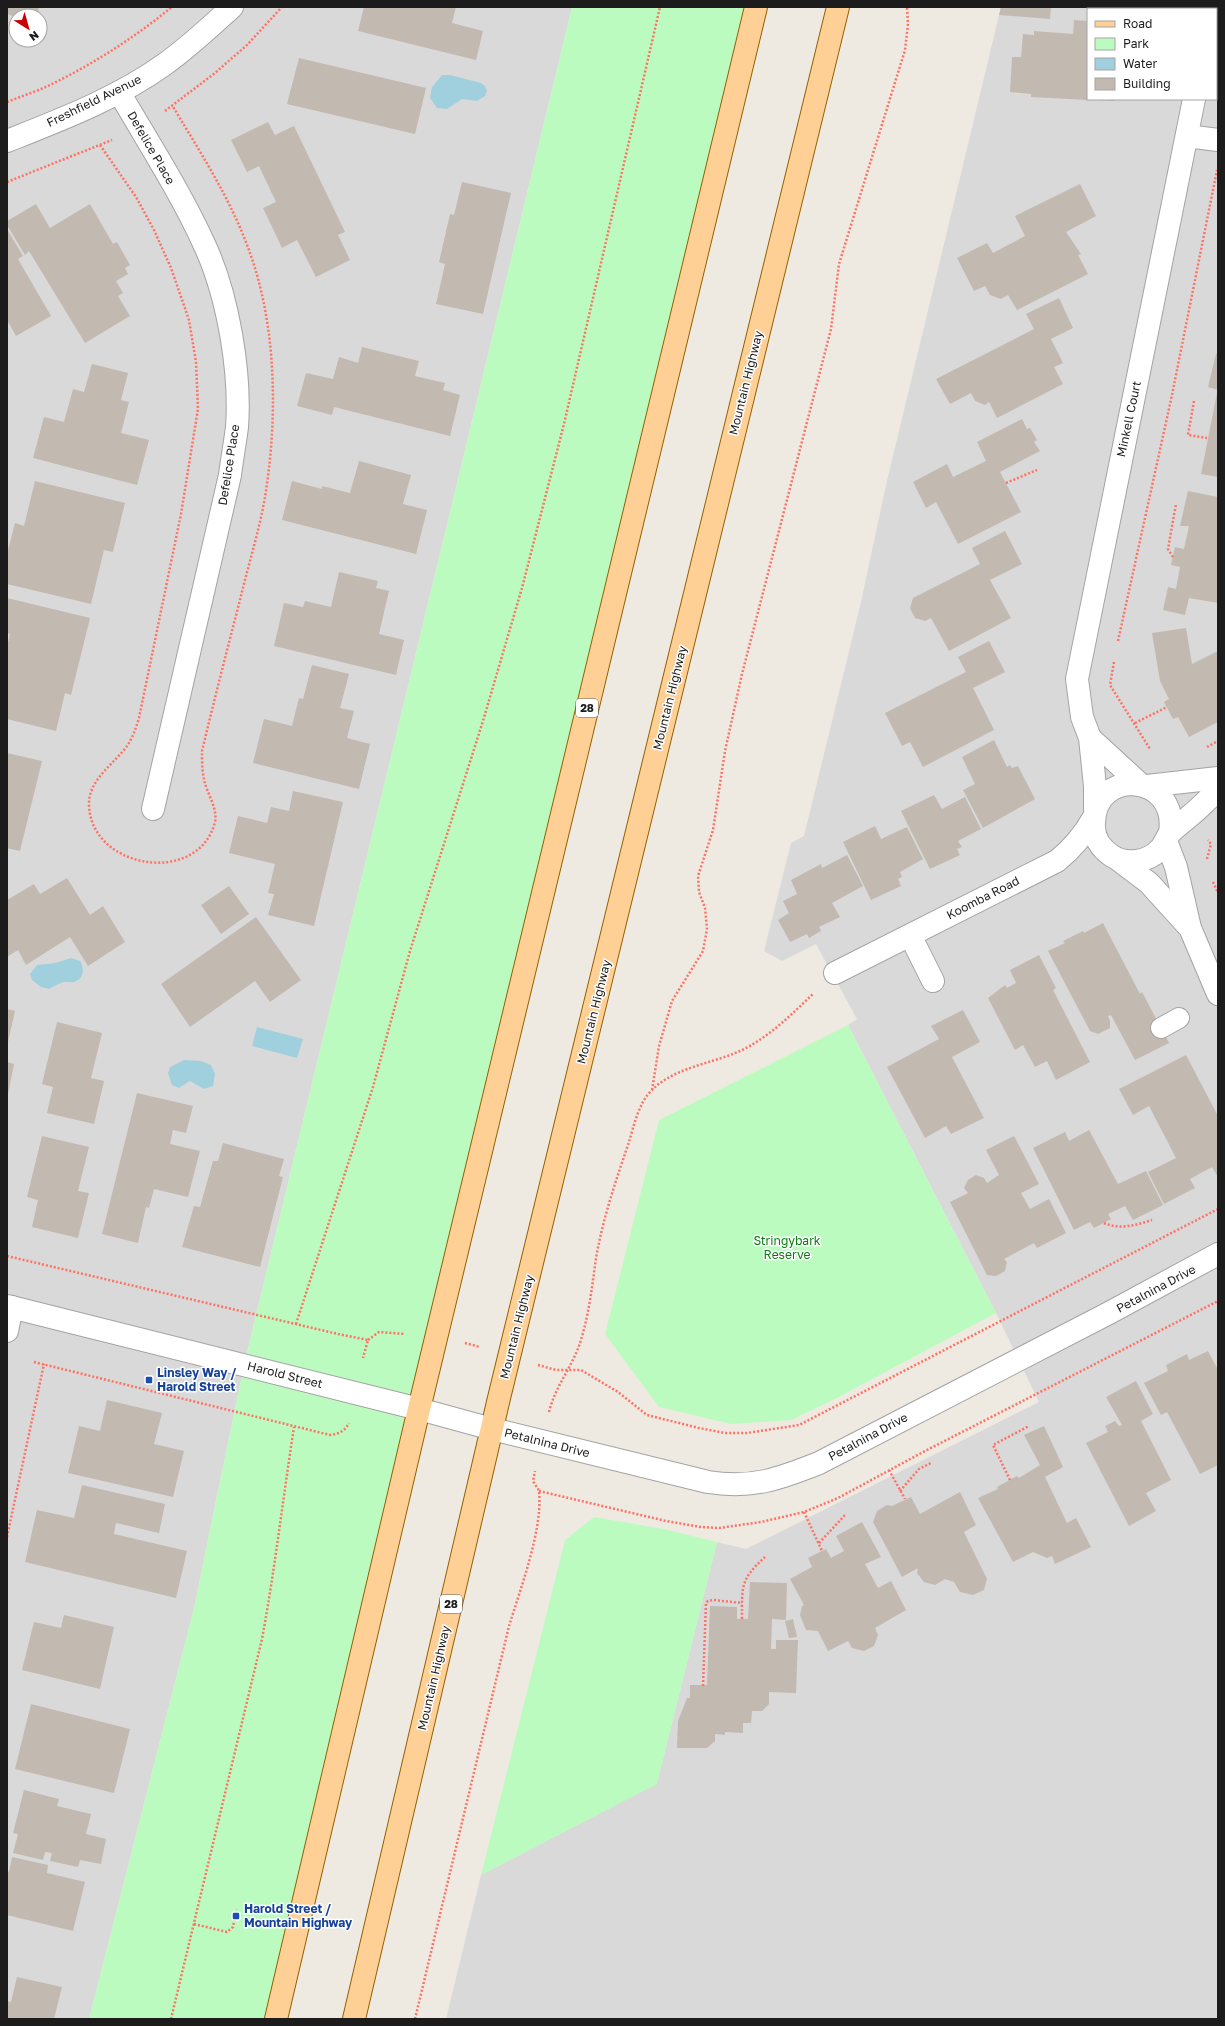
<svg xmlns="http://www.w3.org/2000/svg" width="1225" height="2026" font-family="'Golos Text',sans-serif">
<rect width="100%" height="100%" fill="#eeeae1"/>
<!-- residential -->
<path fill="#dad9d9" fill-rule="evenodd" d="M 7,7 L 572,7 L 244,1365 L 194,1608 L 89,2019 L 7,2019 ZM 16,16 L 40,16 L 40,40 L 16,40 Z
M 1001,7 L 1218,7 L 1218,2019 L 446,2019 L 481,1875 L 657,1783 L 717,1542 L 746,1549 L 1039,1402 L 996,1313 L 848,1025 L 857,1019 L 816,944 L 782,961 L 764,951 L 791,843 L 804,836 L 861,602 L 886,485 ZM 1088,9 L 1216,9 L 1216,99 L 1088,99 Z"/>
<!-- park -->
<path fill="#bcfbc0" d="M 572,7 L 756,7 L 276,2019 L 89,2019 L 194,1608 L 244,1365 Z
M 848,1025 L 996,1313 L 833,1400 L 791,1420 L 731,1424 L 659,1407 L 605,1334 L 659,1120 Z
M 594,1517 L 664,1529 L 717,1542 L 657,1784 L 481,1875 L 565,1540 Z"/>
<!-- water -->
<path fill="#a0d0de" d="M 442,75 L 450,75 L 481,83 L 485,86 L 487,91 L 485,96 L 477,101 L 462,99 L 447,109 L 437,108 L 430,98 L 432,87 Z
M 71,958 L 80,961 C 84,968 85,979 74,982 C 70,983 65,981 61,983 C 57,984 53,987 49,989 L 41,987 L 32,980 L 30,974 L 37,965 L 55,963 Z
M 257,1027 L 303,1039 L 297,1058 L 252,1046 Z
M 184,1060 L 201,1061 L 211,1065 L 215,1074 L 213,1086 L 204,1089 L 190,1081 L 179,1088 L 172,1085 L 168,1073 L 170,1067 Z"/>
<!-- building -->
<path fill="#c2b9b1" d="M 7,7 L 39,7 L 37,16 L 16,17 L 7,14 Z
M 364,7 L 456,7 L 452,23 L 483,31 L 476,60 L 358,31 Z
M 1001,7 L 1051,7 L 1050,19 L 999,15 Z
M 1093,7 L 1130,7 L 1128,9 L 1093,9 Z
M 1074,20 L 1088,21 L 1088,100 L 1031,97 L 1031,94 L 1010,92 L 1012,57 L 1021,57 L 1023,34 L 1034,35 L 1034,31 L 1073,34 Z
M 299,58 L 426,88 L 415,134 L 287,104 Z
M 1097,99 L 1115,99 L 1115,101 L 1097,100 Z
M 268,122 L 275,135 L 294,126 L 345,232 L 338,235 L 350,260 L 316,277 L 297,240 L 282,248 L 263,208 L 276,202 L 259,166 L 247,172 L 231,140 Z
M 462,182 L 511,193 L 483,314 L 436,304 L 445,264 L 439,262 L 450,214 L 454,215 Z
M 1080,184 L 1096,216 L 1066,232 L 1081,254 L 1078,255 L 1088,274 L 1017,310 L 1008,295 L 1001,299 L 990,295 L 985,286 L 974,291 L 957,258 L 987,243 L 993,253 L 1025,236 L 1015,216 Z
M 36,204 L 50,228 L 90,204 L 113,244 L 117,242 L 130,265 L 125,268 L 128,274 L 116,281 L 123,293 L 118,296 L 130,316 L 85,343 L 29,251 L 25,255 L 7,225 L 7,221 Z
M 7,229 L 23,256 L 18,259 L 51,316 L 16,336 L 7,320 Z
M 1059,298 L 1073,328 L 1051,339 L 1063,363 L 1054,367 L 1063,384 L 997,418 L 989,402 L 985,405 L 975,401 L 971,393 L 950,404 L 936,379 L 1034,329 L 1026,314 Z
M 362,347 L 419,361 L 415,376 L 445,383 L 443,390 L 460,395 L 450,436 L 334,407 L 332,415 L 297,406 L 306,373 L 333,379 L 339,357 L 358,363 Z
M 1216,354 L 1218,354 L 1218,390 L 1208,387 Z
M 92,364 L 128,373 L 121,400 L 129,402 L 121,433 L 149,440 L 137,485 L 33,458 L 44,417 L 64,422 L 73,389 L 84,392 Z
M 1217,393 L 1218,393 L 1218,477 L 1201,474 Z
M 1022,419 L 1027,429 L 1030,428 L 1037,440 L 1034,442 L 1040,451 L 1000,472 L 1021,512 L 958,544 L 936,502 L 926,508 L 913,482 L 947,464 L 953,477 L 986,461 L 977,442 Z
M 359,461 L 411,475 L 403,504 L 427,510 L 416,554 L 282,520 L 292,481 L 322,489 L 322,486 L 350,493 Z
M 35,481 L 125,503 L 113,552 L 104,550 L 91,604 L 7,584 L 7,554 L 15,523 L 24,526 Z
M 1188,491 L 1218,497 L 1218,603 L 1189,598 L 1185,615 L 1163,610 L 1168,587 L 1176,589 L 1180,567 L 1171,565 L 1175,547 L 1184,549 L 1189,526 L 1180,526 Z
M 1005,531 L 1022,564 L 990,580 L 1011,618 L 949,651 L 931,618 L 925,621 L 915,618 L 910,608 L 913,598 L 980,564 L 972,548 Z
M 339,572 L 378,581 L 376,588 L 389,591 L 379,634 L 404,640 L 396,675 L 274,646 L 284,603 L 303,607 L 305,601 L 331,607 Z
M 7,598 L 90,618 L 71,695 L 65,693 L 56,731 L 7,719 L 7,647 L 10,634 L 7,633 Z
M 1186,628 L 1192,664 L 1218,651 L 1218,722 L 1189,737 L 1178,717 L 1173,719 L 1164,702 L 1169,699 L 1160,681 L 1152,633 Z
M 989,641 L 1005,672 L 973,688 L 994,730 L 923,767 L 910,742 L 902,746 L 885,713 L 966,672 L 958,657 Z
M 312,665 L 349,674 L 340,708 L 354,711 L 347,738 L 370,744 L 359,789 L 253,763 L 264,719 L 292,726 L 299,698 L 303,699 Z
M 994,740 L 1007,767 L 1010,765 L 1012,768 L 1018,766 L 1035,799 L 983,828 L 963,790 L 975,784 L 962,757 Z
M 7,753 L 42,761 L 20,851 L 7,848 Z
M 293,791 L 343,802 L 314,926 L 268,915 L 274,894 L 268,893 L 275,864 L 229,853 L 238,816 L 267,823 L 271,807 L 289,811 Z
M 934,795 L 942,809 L 965,797 L 981,829 L 958,841 L 962,847 L 957,849 L 960,855 L 930,869 L 901,811 Z
M 875,826 L 881,839 L 907,827 L 923,859 L 900,872 L 902,877 L 898,879 L 901,886 L 871,900 L 843,842 Z
M 847,855 L 863,886 L 832,903 L 840,917 L 819,927 L 821,931 L 809,938 L 807,934 L 790,942 L 778,920 L 789,913 L 783,901 L 797,894 L 791,880 L 821,864 L 822,868 Z
M 67,878 L 90,915 L 103,906 L 125,942 L 88,966 L 70,937 L 26,965 L 18,950 L 7,957 L 7,900 L 34,884 L 40,894 Z
M 229,886 L 249,914 L 221,934 L 201,905 Z
M 256,917 L 301,980 L 270,1002 L 255,981 L 190,1027 L 161,984 Z
M 1103,923 L 1140,994 L 1142,992 L 1169,1043 L 1135,1060 L 1111,1015 L 1108,1016 L 1110,1021 L 1110,1028 L 1098,1034 L 1090,1031 L 1048,951 L 1065,943 L 1063,941 L 1083,931 L 1084,933 Z
M 1039,955 L 1056,988 L 1053,990 L 1090,1062 L 1056,1080 L 1047,1061 L 1035,1067 L 1023,1045 L 1015,1050 L 988,998 L 1005,985 L 1007,988 L 1016,983 L 1010,970 Z
M 7,1009 L 15,1011 L 8,1042 L 7,1042 Z
M 963,1010 L 980,1042 L 952,1057 L 984,1118 L 951,1134 L 946,1126 L 925,1138 L 887,1067 L 939,1039 L 931,1026 Z
M 57,1022 L 102,1033 L 91,1078 L 104,1081 L 94,1124 L 47,1113 L 53,1087 L 42,1084 Z
M 1186,1055 L 1218,1116 L 1218,1177 L 1212,1167 L 1190,1179 L 1195,1188 L 1164,1204 L 1148,1172 L 1176,1158 L 1149,1106 L 1133,1115 L 1119,1089 Z
M 7,1062 L 14,1064 L 8,1094 L 7,1094 Z
M 137,1093 L 193,1106 L 186,1133 L 173,1130 L 170,1144 L 200,1151 L 188,1197 L 154,1189 L 149,1208 L 146,1207 L 138,1243 L 102,1234 Z
M 1089,1130 L 1118,1184 L 1146,1171 L 1163,1205 L 1133,1220 L 1125,1206 L 1108,1214 L 1111,1219 L 1094,1228 L 1090,1222 L 1074,1230 L 1033,1148 L 1065,1132 L 1069,1141 Z
M 42,1136 L 89,1147 L 78,1191 L 89,1193 L 78,1238 L 32,1227 L 38,1200 L 27,1197 Z
M 1014,1136 L 1039,1184 L 1021,1193 L 1030,1209 L 1049,1199 L 1066,1233 L 1037,1248 L 1034,1243 L 1004,1259 L 1007,1262 L 1005,1271 L 996,1276 L 987,1275 L 950,1202 L 968,1193 L 964,1188 L 968,1180 L 976,1175 L 984,1178 L 987,1183 L 999,1175 L 986,1150 Z
M 223,1143 L 284,1159 L 279,1176 L 283,1177 L 260,1267 L 182,1247 L 194,1206 L 200,1207 L 213,1161 L 218,1161 Z
M 1208,1351 L 1218,1370 L 1218,1465 L 1200,1474 L 1167,1412 L 1161,1415 L 1144,1383 L 1168,1371 L 1166,1365 L 1187,1354 L 1189,1360 Z
M 1136,1381 L 1153,1414 L 1141,1421 L 1171,1480 L 1146,1493 L 1156,1511 L 1129,1526 L 1086,1443 L 1108,1432 L 1105,1426 L 1115,1421 L 1119,1426 L 1122,1425 L 1106,1397 Z
M 107,1400 L 162,1413 L 154,1444 L 184,1451 L 173,1497 L 68,1473 L 79,1426 L 100,1431 Z
M 1044,1426 L 1063,1467 L 1045,1477 L 1067,1523 L 1076,1518 L 1091,1547 L 1055,1564 L 1052,1556 L 1047,1558 L 1033,1552 L 1013,1562 L 978,1498 L 998,1489 L 997,1487 L 1017,1476 L 1019,1478 L 1040,1465 L 1024,1435 Z
M 82,1485 L 165,1504 L 159,1533 L 116,1523 L 114,1534 L 187,1551 L 176,1598 L 25,1562 L 37,1510 L 74,1518 Z
M 960,1492 L 976,1525 L 964,1532 L 987,1579 L 984,1590 L 973,1595 L 960,1592 L 954,1582 L 945,1579 L 935,1585 L 924,1582 L 917,1573 L 918,1568 L 902,1577 L 873,1522 L 877,1511 L 887,1505 L 892,1506 L 911,1497 L 920,1514 Z
M 862,1522 L 881,1557 L 865,1564 L 878,1588 L 891,1581 L 906,1610 L 875,1628 L 878,1635 L 874,1646 L 864,1651 L 852,1648 L 848,1641 L 828,1651 L 818,1631 L 806,1630 L 800,1615 L 802,1606 L 804,1605 L 790,1579 L 812,1567 L 808,1558 L 826,1549 L 831,1558 L 844,1551 L 836,1536 Z
M 750,1582 L 787,1583 L 786,1620 L 772,1619 L 771,1649 L 776,1649 L 776,1640 L 798,1640 L 796,1693 L 769,1692 L 769,1704 L 762,1711 L 752,1711 L 751,1723 L 743,1723 L 743,1733 L 725,1732 L 725,1735 L 715,1734 L 715,1741 L 707,1748 L 677,1748 L 678,1721 L 687,1698 L 690,1698 L 690,1685 L 707,1685 L 710,1606 L 737,1607 L 737,1619 L 748,1619 Z
M 64,1615 L 114,1627 L 100,1689 L 22,1670 L 34,1622 L 61,1628 Z
M 793,1619 L 797,1637 L 789,1638 L 785,1621 Z
M 31,1704 L 130,1729 L 114,1793 L 15,1769 Z
M 24,1790 L 59,1799 L 57,1806 L 91,1814 L 86,1834 L 106,1839 L 101,1864 L 80,1860 L 78,1867 L 50,1861 L 52,1853 L 45,1852 L 43,1860 L 13,1853 L 18,1834 L 13,1833 Z
M 12,1857 L 48,1865 L 47,1873 L 85,1882 L 73,1931 L 7,1915 L 7,1871 L 9,1872 Z
M 17,1977 L 62,1987 L 54,2019 L 7,2019 L 7,2001 L 11,2002 Z"/>
<g fill="none" stroke-linecap="round" stroke-linejoin="round">
<!-- service casing -->
<g stroke="#a3a3a3" stroke-width="22">
<path id="service" d="M 1161,1028 L 1179,1018"/>
</g>
<!-- minor casing -->
<g stroke="#a3a3a3" stroke-width="24">
<path id="minor" d="M 1211,9 L 1212,7
M 119,92 C 148,142 181,193 205,246 C 228,296 241,372 237,427 C 235,443 232,459 230,475 L 153,809
M 1187,136 L 1218,140
M 7,141 C 60,120 118,98 165,64 C 189,47 210,27 232,7
M 1090,738 L 1140,784
M 1147,786 L 1218,778
M 1095,809 L 1095,786 L 1090,738 L 1082,717 L 1077,679 L 1194,99
M 1170,833 C 1179,773 1095,767 1094,823 C 1093,836 1100,848 1112,856 C 1126,865 1148,862 1159,850 C 1165,845 1166,837 1171,832 C 1177,826 1185,820 1191,815 C 1201,807 1209,798 1218,790
M 1166,841 L 1176,867 L 1190,928 L 1218,994
M 1116,858 L 1149,883 L 1188,926
M 910,935 L 933,981
M 835,973 L 1057,861 C 1073,848 1084,835 1094,817
M 7,1331 L 12,1307
M 492,1429 L 708,1482 C 752,1489 779,1479 819,1463 L 1109,1313 L 1218,1254"/>
</g>
<!-- tertiary casing -->
<g stroke="#a3a3a3" stroke-width="24">
<path id="tertiary" d="M 7,1306 L 419,1409 L 492,1429"/>
</g>
<!-- primary casing -->
<g stroke="#956100" stroke-width="24">
<path id="primary" d="M 276,2019 L 419,1409 L 756,7
M 354,2019 L 499,1398 L 838,7"/>
</g>
<!-- path -->
<path stroke="#fe7163" stroke-width="2.5" stroke-dasharray="2 2" stroke-linecap="butt" d="M 7,102 C 22,96 38,91 52,84 C 95,63 135,37 172,7
M 165,111 L 215,73 L 247,45 L 282,7
M 100,145 L 136,197 L 154,230 L 171,268 L 189,320 L 196,362 L 198,409 L 181,514 L 139,718 C 136,728 133,737 127,746 C 114,764 88,780 89,805 C 91,870 199,886 215,822 C 218,808 206,792 204,779 C 202,770 202,760 202,751 C 214,701 227,650 240,600 C 248,566 259,532 265,497 C 277,423 277,338 254,265 C 236,207 203,157 172,105
M 7,182 L 112,140
M 1194,401 L 1188,435 L 1207,438
M 1006,483 L 1037,470
M 1173,557 L 1168,549 L 1176,504
M 1118,641 L 1172,395 L 1217,170
M 1114,662 L 1110,685 L 1150,749
M 1135,723 L 1167,707
M 1207,747 L 1218,741
M 1207,859 L 1211,844 L 1208,840
M 1213,882 L 1218,893
M 652,1090 L 659,1046 L 672,1001 L 703,951 L 707,929 L 705,908 L 699,892 L 698,876 L 713,830 L 725,751 L 742,674 L 831,329 L 839,264 L 905,50 L 908,24 L 907,7
M 1104,1223 C 1120,1230 1136,1225 1152,1220
M 7,1256 L 338,1334 L 368,1340 L 363,1358
M 296,1324 L 373,1087 L 410,951 L 483,721 L 522,588 L 564,424 L 660,7
M 368,1340 L 379,1332 L 405,1334
M 465,1343 L 480,1347
M 34,1362 L 330,1435 C 339,1434 345,1431 349,1423
M 538,1365 L 556,1370 L 581,1370 L 618,1392 L 647,1415 L 699,1428 L 725,1433 L 747,1433 L 799,1425 L 1218,1209
M 549,1412 C 555,1387 572,1367 580,1343 C 589,1315 592,1287 596,1258 C 603,1218 616,1180 629,1142 C 634,1125 639,1102 652,1090 C 675,1067 711,1064 740,1051 C 768,1038 791,1015 813,994
M 889,1470 L 905,1499
M 1010,1480 L 993,1445 L 1029,1426
M 539,1491 L 666,1521 L 701,1527 L 719,1528 L 761,1522 L 804,1512 L 838,1498 L 925,1451 L 1218,1301
M 900,1491 L 919,1469 L 931,1463
M 804,1512 L 822,1551
M 7,1537 L 44,1364
M 819,1543 L 846,1514
M 742,1619 C 742,1586 740,1580 765,1557
M 703,1686 L 706,1603 L 708,1601 L 713,1600 L 742,1603
M 194,1924 L 227,1932 L 233,1927 L 237,1909
M 171,2019 L 262,1639 C 275,1569 283,1498 294,1427
M 415,2019 L 509,1626 C 520,1590 543,1529 539,1492 C 539,1489 535,1485 533,1481 L 535,1471"/>
<!-- service -->
<use href="#service" stroke="#fff" stroke-width="20"/>
<!-- minor -->
<use href="#minor" stroke="#fff" stroke-width="22"/>
<!-- tertiary -->
<use href="#tertiary" stroke="#fff" stroke-width="22"/>
<!-- primary -->
<use href="#primary" stroke="#fed096" stroke-width="22"/>
</g>
<!-- markers -->
<g fill="#1a4fb4" stroke="#fff" stroke-width="1.5">
<rect x="145" y="1376" width="8" height="8" rx="2"/>
<rect x="232" y="1912" width="8" height="8" rx="2"/>
</g>
<g text-anchor="middle" stroke-width="3" stroke-linejoin="round" paint-order="stroke">
<!-- shield labels -->
<g fill="#fff" stroke="#606060" stroke-width="1">
<rect x="576" y="699" width="22" height="18" rx="3"/>
<rect x="440" y="1595" width="22" height="18" rx="3"/>
</g>
<g font-size="11" font-weight="bold" fill="#1c1c1c">
<text x="587" y="712">28</text>
<text x="451" y="1608">28</text>
</g>
<!-- street labels -->
<g font-size="12" fill="#1c1c1c" stroke="#fff">
<text transform="translate(94 101) rotate(-26)" y="4">Freshfield Avenue</text>
<text transform="translate(151 148) rotate(60)" y="4">Defelice Place</text>
<text transform="translate(746 383) rotate(-76)" y="4">Mountain Highway</text>
<text transform="translate(1129 419) rotate(-78)" y="4">Minkell Court</text>
<text transform="translate(229 465) rotate(-81)" y="4">Defelice Place</text>
<text transform="translate(670 698) rotate(-76)" y="4">Mountain Highway</text>
<text transform="translate(983 898) rotate(-27)" y="4">Koomba Road</text>
<text transform="translate(594 1012) rotate(-76)" y="4">Mountain Highway</text>
<text transform="translate(1156 1289) rotate(-28)" y="4">Petalnina Drive</text>
<text transform="translate(517 1327) rotate(-76)" y="4">Mountain Highway</text>
<text transform="translate(285 1375) rotate(14)" y="4">Harold Street</text>
<text transform="translate(868 1437) rotate(-28)" y="4">Petalnina Drive</text>
<text transform="translate(547 1443) rotate(14)" y="4">Petalnina Drive</text>
<text transform="translate(434 1678) rotate(-77)" y="4">Mountain Highway</text>
</g>
<!-- park labels -->
<g font-size="12" fill="#087d10" stroke="#fff">
<text x="787" y="1245">Stringybark<tspan x="787" dy="14">Reserve</tspan></text>
</g>
<!-- transit labels -->
<g font-size="12" font-weight="bold" fill="#164399" stroke="#fff" text-anchor="start">
<text x="157" y="1377">Linsley Way /<tspan x="157" dy="14">Harold Street</tspan></text>
<text x="244" y="1913">Harold Street /<tspan x="244" dy="14">Mountain Highway</tspan></text>
</g>
</g>
<!-- border -->
<rect width="1225" height="2026" fill="none" stroke="#1c1c1c" stroke-width="16"/>
<!-- legend -->
<rect x="1087" y="8" width="130" height="92" fill="#ffffff" stroke="#a4a4a4"/>
<rect x="1095" y="21" width="20" height="6" fill="#fed096" stroke="#a4a4a4"/>
<text x="1123" y="28" font-size="12" fill="#1c1c1c">Road</text>
<rect x="1095" y="38" width="20" height="12" fill="#bcfbc0" stroke="#a4a4a4"/>
<text x="1123" y="48" font-size="12" fill="#1c1c1c">Park</text>
<rect x="1095" y="58" width="20" height="12" fill="#a0d0de" stroke="#a4a4a4"/>
<text x="1123" y="68" font-size="12" fill="#1c1c1c">Water</text>
<rect x="1095" y="78" width="20" height="12" fill="#c2b9b1" stroke="#a4a4a4"/>
<text x="1123" y="88" font-size="12" fill="#1c1c1c">Building</text>
<!-- north arrow -->
<g transform="translate(28 28) rotate(143)"><circle r="19" fill="#ffffff" stroke="#a4a4a4"/>
<path d="M0-3L7 15L0 10L-7 15Z" fill="#c90002"/>
<text y="-6" font-size="11" font-weight="bold" text-anchor="middle" fill="#1c1c1c">N</text>
</g>
</svg>
